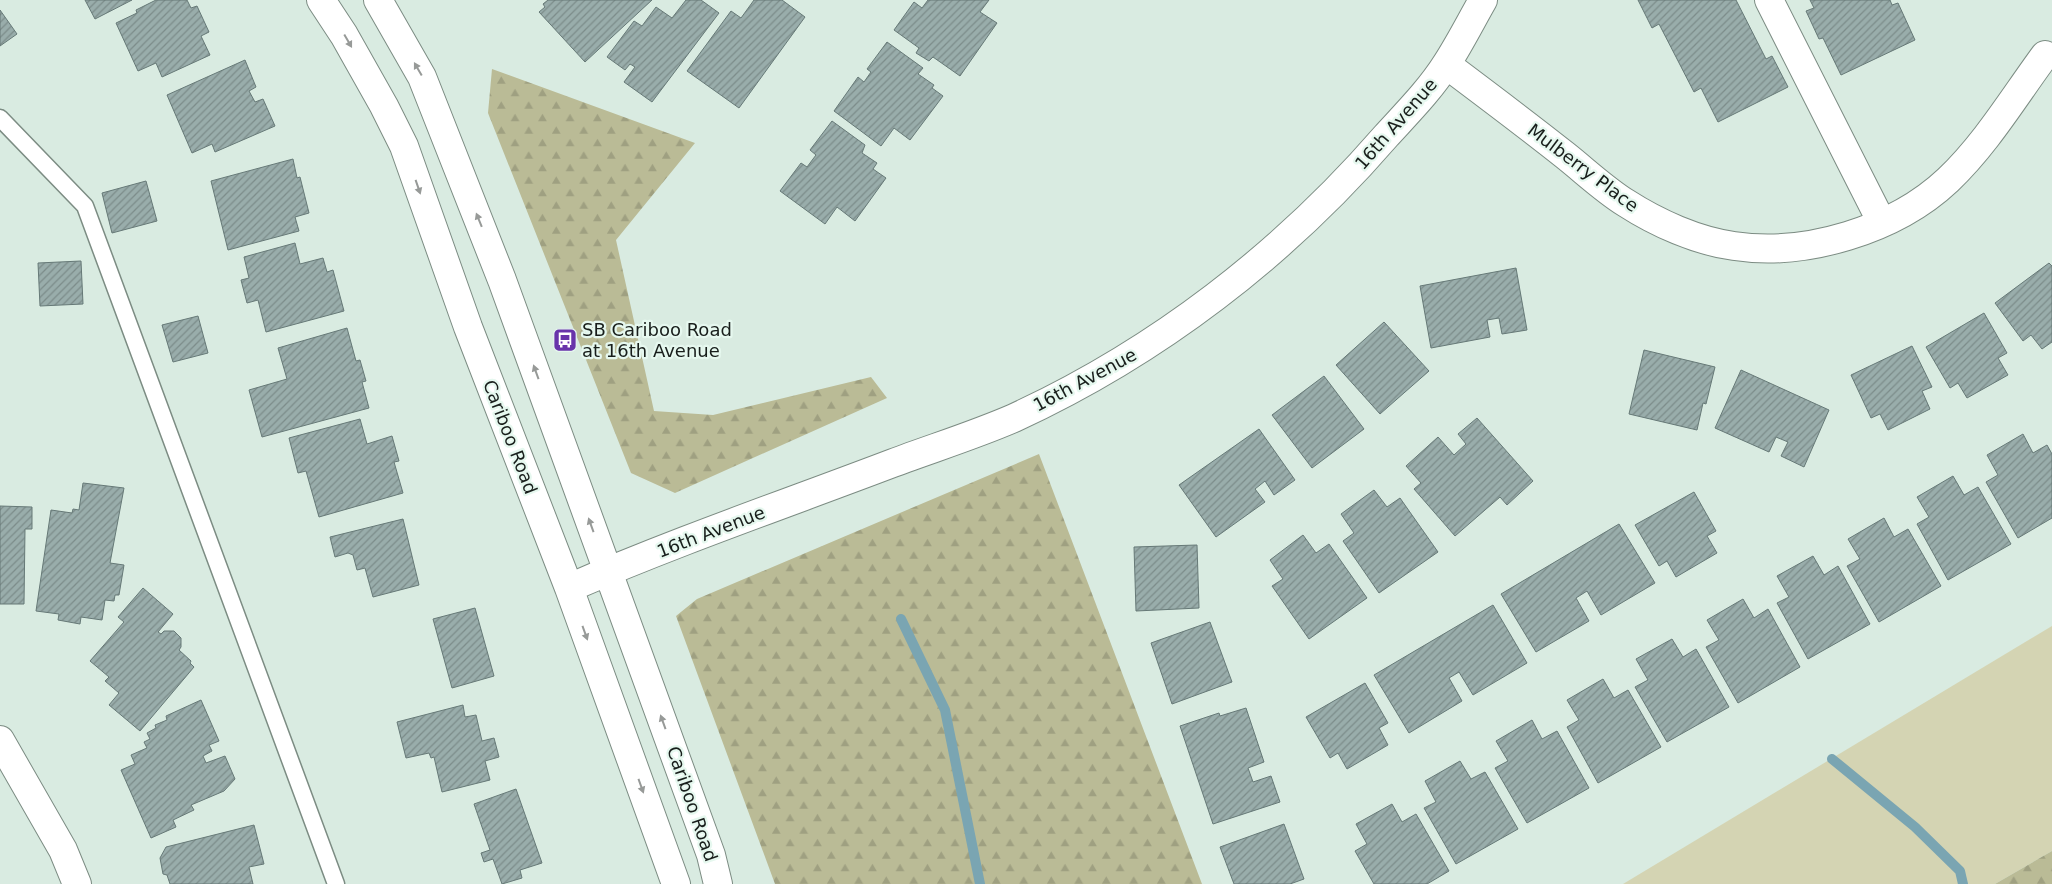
<svg xmlns="http://www.w3.org/2000/svg" width="2052" height="884" font-family="'DejaVu Sans',sans-serif">
<defs>
<pattern id="forest-firs" width="22" height="20" patternUnits="userSpaceOnUse" patternTransform="scale(1.25)"><rect width="22" height="20" fill="#babb96"/><path d="M5 1l3.5 6h-7zM16 11l3.5 6h-7z" fill="#9fa081"/></pattern>
<pattern id="building-hatch" width="6" height="6" patternUnits="userSpaceOnUse" patternTransform="scale(1.25)"><rect width="6" height="6" fill="#99adab"/><path d="M-1 1l2-2M0 6l6-6M5 7l2-2" fill="none" stroke="#7c8c8a"/></pattern>
</defs>
<rect width="100%" height="100%" fill="#d9ebe1"/>
<!-- green -->
<path fill="#d4d4b3" d="M 2052,626 L 2052,851 L 1995,884 L 1623,884 Z"/>
<!-- forest -->
<path fill="url(#forest-firs)" d="M 492,69 L 695,143 L 616,240 L 654,411 L 713,415 L 871,377 L 887,398 L 675,493 L 631,473 L 488,113 Z
M 1039,454 L 1202,884 L 775,884 L 676,616 L 697,599 Z
M 2052,851 L 2052,884 L 1995,884 Z"/>
<g fill="none" stroke-linecap="round" stroke-linejoin="round">
<!-- stream -->
<path stroke="#7aa5b2" stroke-width="10" d="M 901,619 L 945,710 L 980,884
M 1832,759 L 1915,827 L 1960,871 L 1963,884"/>
</g>
<!-- building -->
<path fill="url(#building-hatch)" stroke="#667977" d="M 85,0 L 132,0 L 95,19 Z
M 156,0 L 187,0 L 191,8 L 197,6 L 209,32 L 201,36 L 210,55 L 162,77 L 156,63 L 138,71 L 116,23 L 137,13 L 136,10 Z
M 548,0 L 652,0 L 585,62 L 539,12 L 545,7 L 543,4 Z
M 686,0 L 701,0 L 719,13 L 652,102 L 624,82 L 635,67 L 630,64 L 625,70 L 607,57 L 634,21 L 642,26 L 656,7 L 672,18 Z
M 754,0 L 782,0 L 805,17 L 739,108 L 687,71 L 731,11 L 741,18 Z
M 928,0 L 989,0 L 980,12 L 997,23 L 960,76 L 933,57 L 929,61 L 916,53 L 919,48 L 894,30 L 914,2 L 922,8 Z
M 1638,0 L 1736,0 L 1766,59 L 1772,56 L 1788,87 L 1718,122 L 1701,88 L 1694,92 L 1659,24 L 1652,28 Z
M 1810,0 L 1890,0 L 1892,5 L 1898,3 L 1915,40 L 1841,75 L 1823,38 L 1819,39 L 1806,11 L 1814,8 Z
M 0,10 L 17,34 L 0,46 Z
M 887,42 L 923,68 L 918,74 L 934,85 L 932,88 L 943,96 L 910,140 L 894,128 L 881,146 L 834,111 L 858,77 L 864,82 L 871,72 L 867,69 Z
M 245,60 L 256,87 L 249,91 L 255,102 L 263,99 L 275,126 L 215,152 L 212,144 L 192,153 L 167,95 Z
M 832,121 L 865,145 L 862,153 L 877,163 L 873,169 L 886,178 L 855,221 L 837,207 L 825,224 L 780,191 L 801,163 L 807,167 L 816,155 L 810,150 Z
M 293,159 L 297,178 L 300,177 L 309,213 L 295,217 L 299,231 L 228,250 L 211,181 Z
M 146,181 L 157,221 L 112,233 L 102,193 Z
M 295,243 L 300,264 L 323,258 L 327,272 L 333,270 L 344,311 L 266,332 L 258,300 L 247,303 L 241,280 L 249,278 L 244,257 Z
M 81,261 L 83,304 L 40,306 L 38,263 Z
M 2049,263 L 2052,266 L 2052,342 L 2042,349 L 2031,335 L 2023,341 L 1995,303 Z
M 1516,268 L 1527,330 L 1502,334 L 1499,318 L 1487,320 L 1490,337 L 1431,348 L 1420,286 Z
M 1984,313 L 2007,353 L 1998,358 L 2008,375 L 1967,398 L 1958,383 L 1950,388 L 1926,347 Z
M 198,316 L 208,353 L 173,362 L 162,325 Z
M 1384,322 L 1429,371 L 1380,414 L 1336,365 Z
M 347,328 L 356,361 L 360,360 L 366,381 L 362,382 L 369,408 L 262,437 L 249,390 L 287,379 L 278,348 Z
M 1912,346 L 1932,387 L 1922,391 L 1930,409 L 1888,430 L 1880,414 L 1871,418 L 1851,375 Z
M 1644,350 L 1715,367 L 1706,404 L 1703,403 L 1697,430 L 1629,414 Z
M 1741,370 L 1829,410 L 1804,467 L 1781,456 L 1788,442 L 1776,437 L 1769,452 L 1715,428 Z
M 1324,376 L 1364,429 L 1312,468 L 1272,415 Z
M 1477,418 L 1533,481 L 1507,505 L 1500,497 L 1455,536 L 1414,489 L 1421,483 L 1406,466 L 1438,437 L 1454,455 L 1466,444 L 1458,434 Z
M 360,419 L 367,444 L 392,436 L 399,461 L 394,462 L 403,493 L 319,517 L 306,471 L 298,473 L 289,438 Z
M 1259,429 L 1295,480 L 1274,495 L 1265,481 L 1255,489 L 1265,502 L 1216,537 L 1179,485 Z
M 2023,434 L 2033,453 L 2047,445 L 2052,454 L 2052,518 L 2018,538 L 1986,482 L 1998,475 L 1987,455 Z
M 1953,476 L 1964,495 L 1978,487 L 2011,544 L 1948,580 L 1917,524 L 1929,517 L 1917,497 Z
M 83,483 L 124,488 L 110,563 L 124,565 L 119,595 L 115,595 L 114,601 L 105,600 L 102,620 L 81,617 L 80,624 L 58,620 L 59,614 L 36,611 L 51,510 L 72,513 L 73,509 L 79,510 Z
M 1374,490 L 1387,507 L 1400,498 L 1438,552 L 1379,593 L 1343,541 L 1354,533 L 1341,514 Z
M 1694,492 L 1716,531 L 1707,536 L 1717,553 L 1676,577 L 1667,561 L 1659,566 L 1635,525 Z
M 0,506 L 32,507 L 32,529 L 25,529 L 24,604 L 0,604 Z
M 1884,518 L 1894,537 L 1908,529 L 1941,586 L 1879,622 L 1847,566 L 1860,559 L 1848,539 Z
M 403,519 L 419,585 L 373,597 L 365,568 L 357,570 L 353,555 L 348,553 L 335,557 L 330,537 Z
M 1619,524 L 1655,583 L 1601,615 L 1587,591 L 1576,598 L 1589,621 L 1536,652 L 1501,594 Z
M 1303,535 L 1316,553 L 1329,544 L 1367,598 L 1309,639 L 1272,586 L 1283,579 L 1270,560 Z
M 1197,545 L 1199,608 L 1136,611 L 1134,547 Z
M 1813,556 L 1824,575 L 1838,566 L 1870,624 L 1808,659 L 1777,603 L 1789,597 L 1777,576 Z
M 143,588 L 173,614 L 158,632 L 161,634 L 164,631 L 174,631 L 181,638 L 181,647 L 179,650 L 191,661 L 190,663 L 194,667 L 140,731 L 109,705 L 119,693 L 105,681 L 109,677 L 90,661 L 124,622 L 118,617 Z
M 1743,599 L 1754,618 L 1768,609 L 1800,667 L 1738,703 L 1706,647 L 1719,640 L 1707,620 Z
M 1493,605 L 1527,663 L 1473,695 L 1459,672 L 1449,678 L 1462,701 L 1409,733 L 1374,675 Z
M 475,608 L 494,676 L 452,688 L 433,619 Z
M 1210,622 L 1232,682 L 1172,704 L 1151,643 Z
M 1672,639 L 1683,657 L 1696,649 L 1729,707 L 1667,742 L 1635,687 L 1648,680 L 1636,659 Z
M 1603,679 L 1614,698 L 1628,690 L 1661,747 L 1598,783 L 1567,727 L 1579,720 L 1567,700 Z
M 1365,683 L 1388,723 L 1379,728 L 1388,745 L 1347,769 L 1338,753 L 1330,758 L 1306,717 Z
M 201,700 L 219,741 L 209,745 L 212,751 L 203,756 L 206,763 L 225,756 L 235,779 L 224,791 L 191,805 L 194,810 L 173,820 L 176,827 L 151,838 L 121,770 L 135,764 L 131,755 L 147,748 L 144,742 L 150,739 L 147,733 L 156,728 L 155,725 L 167,720 L 166,716 Z
M 463,705 L 465,717 L 476,715 L 482,741 L 494,738 L 499,757 L 485,761 L 490,780 L 442,792 L 434,757 L 431,758 L 429,753 L 406,758 L 397,722 Z
M 1246,708 L 1264,762 L 1248,768 L 1253,782 L 1271,776 L 1280,802 L 1213,824 L 1180,726 L 1219,713 L 1220,716 Z
M 1532,720 L 1542,739 L 1557,731 L 1589,788 L 1527,823 L 1495,768 L 1508,761 L 1496,741 Z
M 1460,761 L 1471,779 L 1485,772 L 1518,829 L 1456,864 L 1424,808 L 1436,802 L 1425,781 Z
M 516,789 L 542,863 L 520,870 L 522,878 L 502,884 L 493,859 L 484,862 L 481,853 L 490,850 L 474,804 Z
M 1392,804 L 1402,822 L 1416,814 L 1449,871 L 1427,884 L 1374,884 L 1355,851 L 1367,844 L 1356,824 Z
M 1284,824 L 1304,879 L 1290,884 L 1234,884 L 1220,847 Z
M 254,825 L 264,864 L 249,867 L 253,884 L 170,884 L 167,875 L 163,874 L 160,858 L 166,847 Z"/>
<g fill="none" stroke-linecap="round" stroke-linejoin="round">
<!-- lane casing -->
<g stroke="#7c8c83" stroke-width="19">
<path id="lane" d="M 0,118 L 85,206 L 336,884"/>
</g>
<!-- street casing -->
<g stroke="#7c8c83" stroke-width="30">
<path id="street" d="M 1769,0 L 1882,223
M 1447,65 C 1487,95 1527,125 1566,156 C 1586,172 1605,190 1626,203 C 1657,223 1697,241 1734,246 C 1805,257 1895,230 1948,180 C 1986,144 2014,97 2045,55
M 0,740 L 63,850 L 77,884"/>
</g>
<!-- secondary casing -->
<g stroke="#7c8c83" stroke-width="30">
<path id="secondary" d="M 321,0 L 344,35 L 384,106 L 404,146 L 468,327 L 569,588 L 676,884
M 378,0 L 422,77 L 502,280 L 711,855 L 718,884
M 569,588 C 675,542 785,504 893,463 C 933,448 975,435 1014,418 C 1157,352 1283,255 1386,136 C 1407,113 1430,90 1447,63 C 1460,43 1471,21 1483,0"/>
</g>
<!-- lane -->
<use href="#lane" stroke="#fff" stroke-width="16"/>
<!-- street -->
<use href="#street" stroke="#fff" stroke-width="28"/>
<!-- secondary -->
<use href="#secondary" stroke="#fff" stroke-width="28"/>
</g>
<!-- one-way arrows -->
<defs><path id="oneway-solid" d="M-6-.8H1V-3.2L6.5 0L1 3.2V.8H-6Z" transform="scale(1.25)"/></defs>
<g fill="#979a98">
<use href="#oneway-solid" transform="translate(348 41) rotate(60)"/>
<use href="#oneway-solid" transform="translate(418 69) rotate(-120)"/>
<use href="#oneway-solid" transform="translate(418 187) rotate(71)"/>
<use href="#oneway-solid" transform="translate(479 220) rotate(-112)"/>
<use href="#oneway-solid" transform="translate(536 372) rotate(-110)"/>
<use href="#oneway-solid" transform="translate(591 525) rotate(-110)"/>
<use href="#oneway-solid" transform="translate(585 633) rotate(70)"/>
<use href="#oneway-solid" transform="translate(663 722) rotate(-110)"/>
<use href="#oneway-solid" transform="translate(641 786) rotate(70)"/>
</g>
<!-- icons -->
<defs>
<g id="bus-square" transform="scale(1.25)"><rect x="-9" y="-9" width="18" height="18" rx="4" fill="#6833aa" stroke="#e6f8ef"/><path d="M-5-6H5V4H4V6H2V4H-2V6H-4V4H-5ZM-3.5-4V0h7V-4ZM-3.5 1.2v1.5H-2V1.2ZM2 1.2v1.5H3.5V1.2Z" fill="#fff"/></g>
</defs>
<g fill-rule="evenodd">
<use href="#bus-square" x="565" y="340"/>
</g>
<g text-anchor="middle" stroke-width="4.5" stroke-linejoin="round" paint-order="stroke">
<!-- street labels -->
<g font-size="18" fill="#181e1b" stroke="#e6f8ef">
<text transform="translate(1396 124) rotate(-49)" y="6">16th Avenue</text>
<text transform="translate(1583 168) rotate(37)" y="6">Mulberry Place</text>
<text transform="translate(1085 380) rotate(-28)" y="6">16th Avenue</text>
<text transform="translate(510 437) rotate(69)" y="6">Cariboo Road</text>
<text transform="translate(711 532) rotate(-21)" y="6">16th Avenue</text>
<text transform="translate(692 804) rotate(71)" y="6">Cariboo Road</text>
</g>
<!-- poi labels -->
<g font-size="18" fill="#181e1b" stroke="#e6f8ef" text-anchor="start">
<text x="582" y="336">SB Cariboo Road<tspan x="582" dy="21">at 16th Avenue</tspan></text>
</g>
</g>
</svg>
